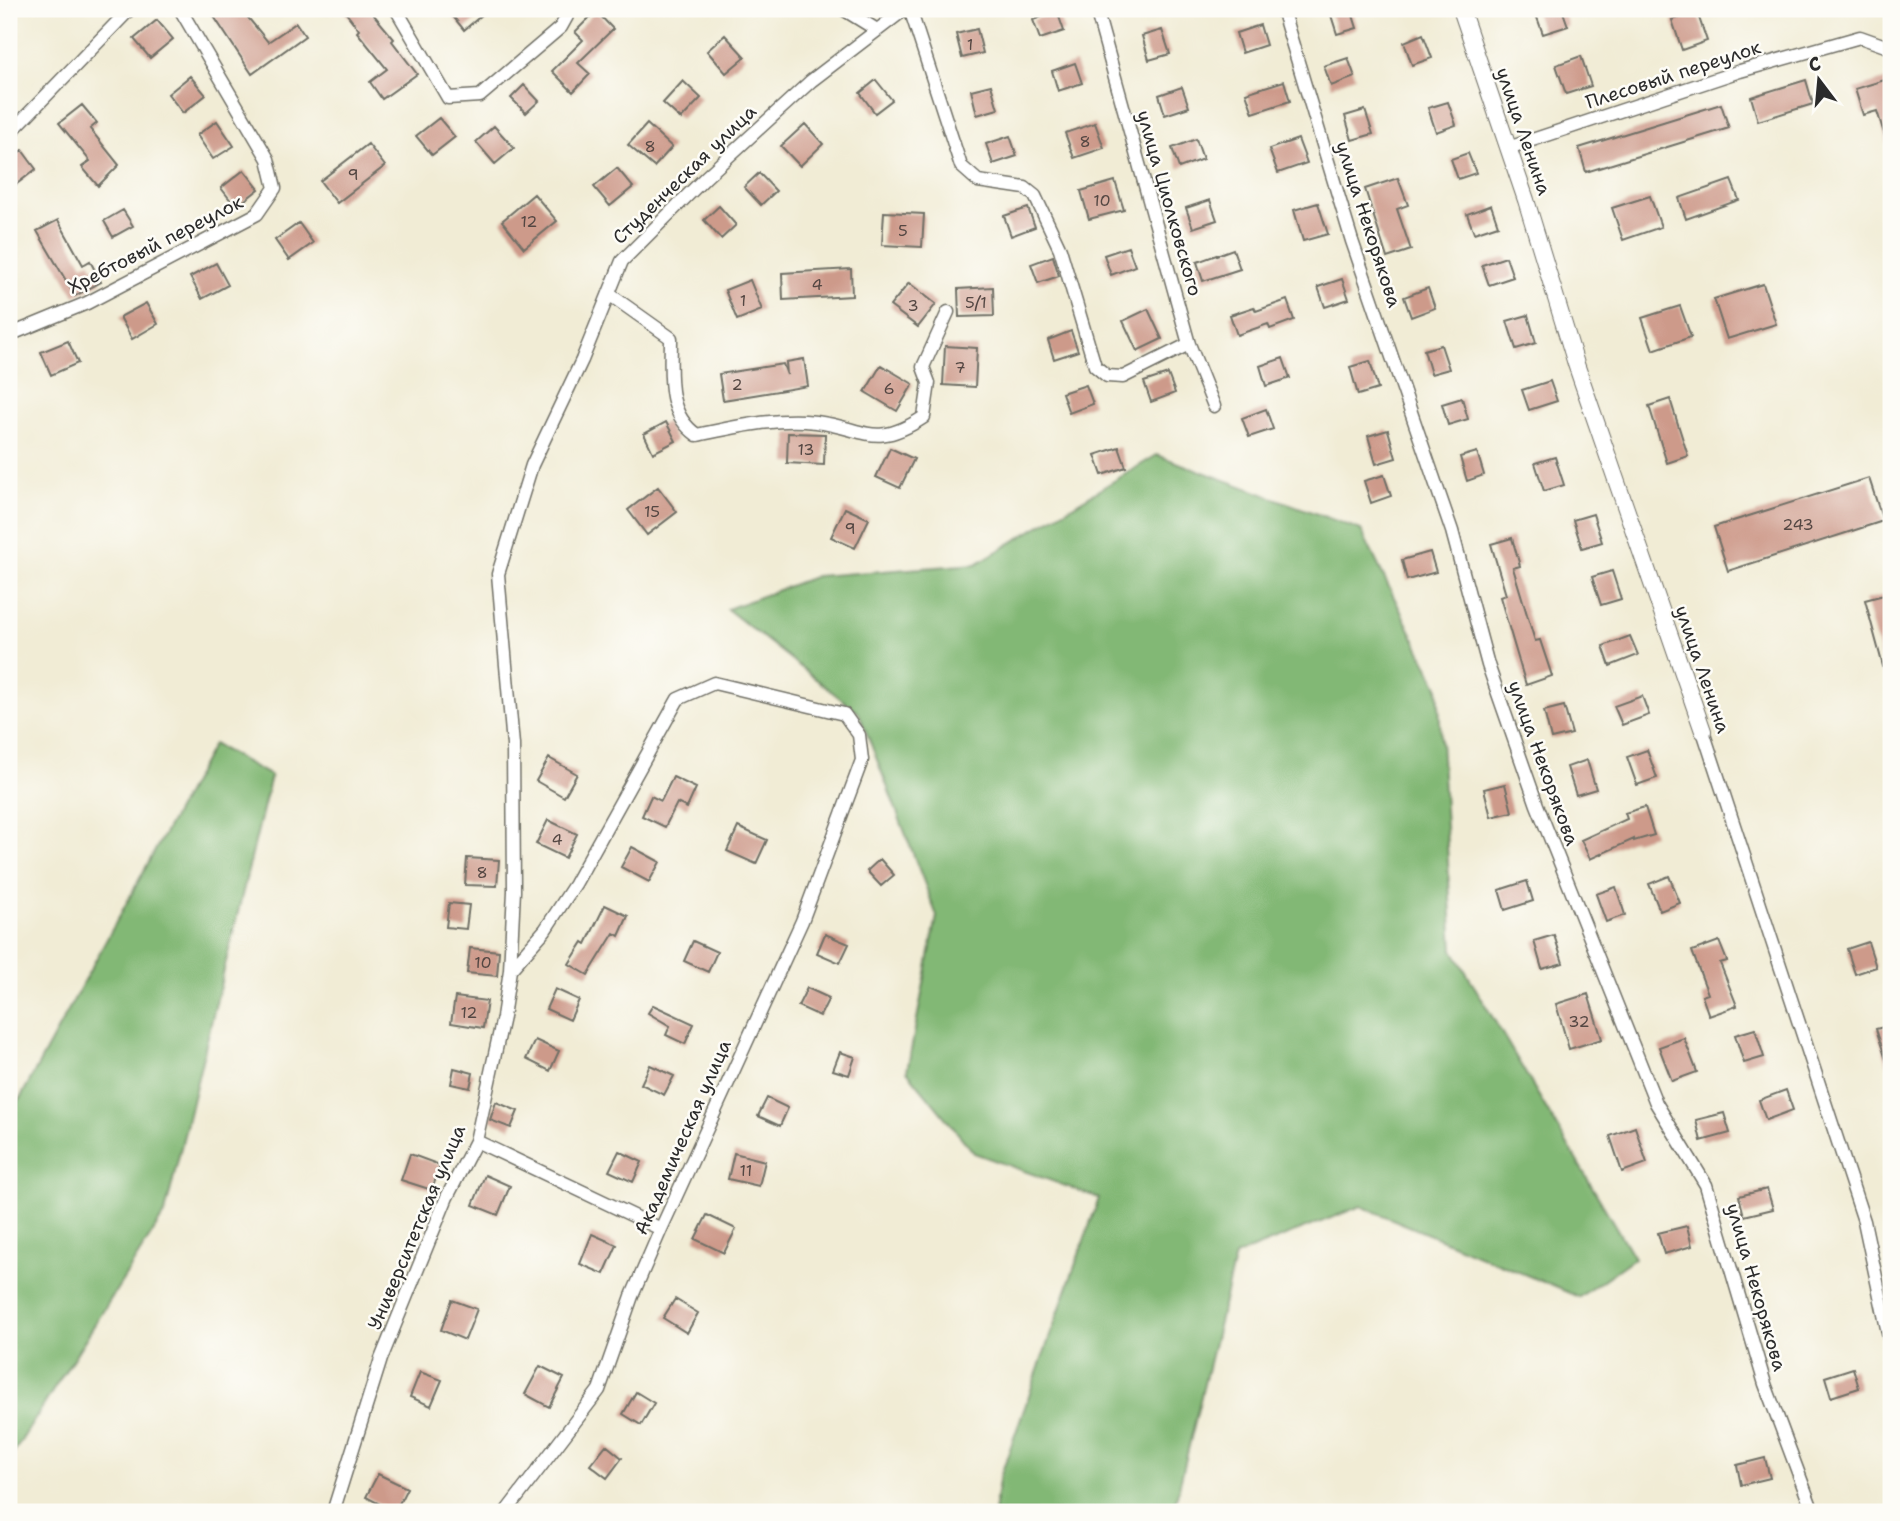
<svg xmlns="http://www.w3.org/2000/svg" width="1900" height="1521" font-family="'Shantell Sans',sans-serif">
<rect width="100%" height="100%" fill="#fdfcf7"/>
<filter id="ink" filterUnits="userSpaceOnUse"><feTurbulence type="fractalNoise" baseFrequency=".0143" numOctaves="2"/><feDisplacementMap in="SourceGraphic" scale="14" xChannelSelector="R" yChannelSelector="G"/><feConvolveMatrix kernelMatrix="1 2 1 2 8 2 1 2 1" color-interpolation-filters="sRGB"/></filter>
<filter id="wash" filterUnits="userSpaceOnUse"><feTurbulence type="fractalNoise" baseFrequency=".00686" numOctaves="4" result="noise"/><feDisplacementMap in="SourceGraphic" scale="28" xChannelSelector="R" yChannelSelector="G"/><feGaussianBlur stdDeviation="1.57" result="paint"/><feColorMatrix in="noise" values="0 0 0 0 0 0 0 0 0 0 0 0 0 0 0 0 0 1.4 0 .05"/><feComposite in="paint" operator="in"/></filter>
<g filter="url(#wash)">
<rect width="100%" height="100%" fill="#f1ecd5"/>
<!-- forest -->
<path fill="#82b874" stroke="#567250" stroke-width="2" d="M 1157,455 L 1361,530 L 1438,687 L 1453,950 L 1634,1258 L 1579,1297 L 1361,1206 L 1235,1256 L 1173,1512 L 994,1512 L 999,1480 L 1099,1198 L 974,1153 L 907,1071 L 937,916 L 859,713 L 727,609 L 816,576 L 976,564 Z
M 213,744 L 271,776 L 165,1213 L 9,1460 L 9,1119 Z"/>
<g id="blocks">
<!-- building -->
<path fill="#cd9a8a" d="M 209,9 L 241,9 L 268,42 L 296,23 L 305,36 L 252,74 Z
M 343,9 L 369,9 L 394,39 L 392,41 L 417,74 L 382,99 L 370,82 L 387,69 L 357,32 L 359,30 Z
M 447,9 L 489,9 L 464,30 Z
M 1329,9 L 1351,9 L 1357,28 L 1337,34 Z
M 1534,9 L 1562,9 L 1568,26 L 1543,34 Z
M 596,11 L 613,29 L 578,63 L 590,74 L 573,92 L 552,71 L 583,40 L 575,32 Z
M 1057,11 L 1064,31 L 1040,39 L 1033,20 Z
M 1697,12 L 1707,41 L 1682,50 L 1672,20 Z
M 157,20 L 173,39 L 150,58 L 134,39 Z
M 1260,25 L 1266,45 L 1242,53 L 1236,33 Z
M 977,29 L 983,53 L 962,58 L 956,34 Z
M 1162,30 L 1170,54 L 1149,60 L 1142,36 Z
M 1423,34 L 1432,58 L 1412,65 L 1404,42 Z
M 725,35 L 745,57 L 726,73 L 707,51 Z
M 1581,56 L 1591,86 L 1566,94 L 1556,65 Z
M 1348,58 L 1355,77 L 1331,86 L 1324,66 Z
M 1075,63 L 1082,83 L 1058,91 L 1052,71 Z
M 190,76 L 206,95 L 183,113 L 168,94 Z
M 1891,78 L 1891,145 L 1888,146 L 1877,111 L 1863,115 L 1855,89 Z
M 876,80 L 892,100 L 875,113 L 860,93 Z
M 1806,80 L 1813,104 L 1758,121 L 1751,97 Z
M 683,81 L 701,98 L 681,119 L 663,103 Z
M 1284,81 L 1290,101 L 1253,113 L 1246,93 Z
M 524,85 L 539,101 L 526,113 L 511,98 Z
M 991,85 L 998,109 L 977,115 L 971,90 Z
M 1182,87 L 1189,107 L 1165,115 L 1159,95 Z
M 1448,102 L 1456,125 L 1436,132 L 1428,108 Z
M 1721,104 L 1729,128 L 1586,172 L 1579,148 Z
M 82,105 L 97,123 L 90,129 L 119,165 L 98,186 L 82,167 L 90,161 L 59,123 Z
M 1365,110 L 1373,134 L 1352,140 L 1345,116 Z
M 439,118 L 455,137 L 432,155 L 416,136 Z
M 217,121 L 234,146 L 213,159 L 197,135 Z
M 1095,123 L 1104,148 L 1074,158 L 1065,133 Z
M 647,124 L 672,147 L 654,167 L 628,145 Z
M 805,124 L 823,144 L 800,166 L 781,146 Z
M 494,126 L 514,148 L 495,164 L 476,142 Z
M 1010,136 L 1017,156 L 993,164 L 986,144 Z
M 1196,139 L 1203,159 L 1179,168 L 1172,148 Z
M 1298,139 L 1307,163 L 1278,173 L 1269,149 Z
M 368,144 L 385,166 L 337,203 L 320,181 Z
M 22,150 L 36,169 L 9,190 L 9,160 Z
M 1468,153 L 1476,173 L 1458,179 L 1451,159 Z
M 617,168 L 633,187 L 610,206 L 594,187 Z
M 244,170 L 259,189 L 236,207 L 221,188 Z
M 759,173 L 776,191 L 761,205 L 744,187 Z
M 1398,178 L 1408,205 L 1397,209 L 1411,250 L 1387,258 L 1365,189 Z
M 1731,180 L 1739,200 L 1686,219 L 1679,198 Z
M 1115,181 L 1124,210 L 1089,219 L 1081,191 Z
M 534,194 L 557,221 L 524,248 L 502,221 Z
M 1650,196 L 1661,227 L 1623,240 L 1612,208 Z
M 1210,200 L 1217,220 L 1193,228 L 1186,208 Z
M 1318,203 L 1328,234 L 1303,241 L 1294,210 Z
M 1491,205 L 1498,225 L 1474,233 L 1467,214 Z
M 719,206 L 736,225 L 721,239 L 704,220 Z
M 1028,208 L 1035,227 L 1011,236 L 1004,216 Z
M 123,210 L 133,226 L 113,237 L 104,221 Z
M 884,212 L 924,214 L 922,247 L 882,245 Z
M 58,220 L 83,265 L 90,261 L 101,282 L 75,296 L 37,231 Z
M 299,223 L 313,243 L 289,260 L 275,240 Z
M 1128,247 L 1135,266 L 1111,275 L 1104,255 Z
M 1233,249 L 1240,269 L 1203,281 L 1197,262 Z
M 1053,256 L 1059,276 L 1038,283 L 1031,264 Z
M 1506,257 L 1513,277 L 1489,285 L 1482,265 Z
M 216,263 L 228,285 L 202,299 L 190,277 Z
M 851,269 L 852,296 L 783,300 L 782,273 Z
M 1342,279 L 1349,299 L 1325,307 L 1318,287 Z
M 750,280 L 762,310 L 737,320 L 725,290 Z
M 909,283 L 936,304 L 918,327 L 890,306 Z
M 1763,284 L 1776,324 L 1727,339 L 1714,299 Z
M 993,287 L 994,316 L 959,317 L 958,289 Z
M 1428,288 L 1435,308 L 1411,317 L 1404,297 Z
M 1287,300 L 1294,320 L 1270,329 L 1268,324 L 1237,335 L 1230,315 L 1254,307 L 1256,311 Z
M 146,303 L 158,324 L 132,339 L 120,317 Z
M 1680,306 L 1691,337 L 1653,350 L 1642,318 Z
M 1148,309 L 1162,339 L 1137,351 L 1123,321 Z
M 1528,315 L 1536,343 L 1516,349 L 1507,321 Z
M 1071,331 L 1078,351 L 1054,359 L 1048,340 Z
M 68,341 L 78,363 L 51,375 L 41,352 Z
M 1441,345 L 1449,369 L 1431,374 L 1424,350 Z
M 945,346 L 977,348 L 975,387 L 943,385 Z
M 1283,358 L 1290,378 L 1266,386 L 1260,366 Z
M 804,359 L 808,386 L 723,400 L 719,374 L 783,364 L 787,375 L 786,362 Z
M 1370,361 L 1378,389 L 1358,395 L 1350,367 Z
M 881,365 L 913,384 L 897,411 L 865,392 Z
M 1168,374 L 1175,393 L 1151,402 L 1144,382 Z
M 1550,381 L 1557,401 L 1529,410 L 1522,390 Z
M 1086,385 L 1093,404 L 1069,413 L 1062,393 Z
M 1462,398 L 1468,419 L 1448,425 L 1442,404 Z
M 1670,399 L 1688,456 L 1667,463 L 1649,406 Z
M 1266,409 L 1273,429 L 1249,437 L 1242,418 Z
M 666,422 L 676,441 L 653,453 L 644,434 Z
M 1388,430 L 1396,458 L 1376,464 L 1368,436 Z
M 788,433 L 825,434 L 824,465 L 787,463 Z
M 1119,447 L 1126,467 L 1102,475 L 1095,455 Z
M 890,448 L 914,459 L 900,488 L 876,477 Z
M 1477,452 L 1484,475 L 1467,481 L 1460,457 Z
M 1555,457 L 1564,485 L 1544,491 L 1535,463 Z
M 1384,475 L 1391,496 L 1371,503 L 1364,481 Z
M 1869,478 L 1883,521 L 1728,571 L 1714,527 Z
M 658,487 L 677,512 L 647,535 L 628,510 Z
M 845,508 L 869,519 L 855,548 L 831,537 Z
M 1593,514 L 1602,542 L 1582,548 L 1573,520 Z
M 1512,538 L 1520,566 L 1513,568 L 1535,641 L 1540,640 L 1552,676 L 1526,685 L 1500,597 L 1506,595 L 1491,544 Z
M 1430,552 L 1436,572 L 1407,580 L 1402,560 Z
M 1612,571 L 1621,599 L 1601,605 L 1592,577 Z
M 1891,593 L 1891,681 L 1887,681 L 1865,600 Z
M 1630,636 L 1638,655 L 1610,666 L 1603,646 Z
M 1642,696 L 1649,715 L 1622,725 L 1614,706 Z
M 1564,706 L 1572,734 L 1551,739 L 1544,711 Z
M 1647,750 L 1657,778 L 1637,785 L 1627,757 Z
M 549,758 L 577,774 L 564,797 L 536,781 Z
M 1587,760 L 1596,789 L 1576,795 L 1567,767 Z
M 673,777 L 696,788 L 687,808 L 677,803 L 665,827 L 642,816 L 651,796 L 661,801 Z
M 1505,784 L 1512,812 L 1491,817 L 1484,789 Z
M 1645,807 L 1654,835 L 1634,841 L 1634,839 L 1590,859 L 1581,840 L 1627,819 L 1625,813 Z
M 548,820 L 577,834 L 565,858 L 536,844 Z
M 738,827 L 767,840 L 756,864 L 727,851 Z
M 632,847 L 660,862 L 649,882 L 621,867 Z
M 467,858 L 499,860 L 497,886 L 465,885 Z
M 880,859 L 894,875 L 881,886 L 867,871 Z
M 1669,876 L 1680,903 L 1660,911 L 1649,884 Z
M 1527,881 L 1533,901 L 1505,910 L 1499,890 Z
M 1616,887 L 1625,915 L 1606,922 L 1596,894 Z
M 449,903 L 469,905 L 466,929 L 446,927 Z
M 605,905 L 628,916 L 619,936 L 614,933 L 588,975 L 569,964 L 583,942 L 586,944 Z
M 825,934 L 849,944 L 840,963 L 817,953 Z
M 1554,935 L 1563,963 L 1542,969 L 1534,941 Z
M 693,941 L 717,952 L 708,972 L 684,961 Z
M 1719,941 L 1727,961 L 1720,963 L 1737,1006 L 1709,1016 L 1702,996 L 1708,994 L 1692,951 Z
M 1868,942 L 1876,967 L 1855,974 L 1847,949 Z
M 470,948 L 499,951 L 497,976 L 467,973 Z
M 807,988 L 829,998 L 820,1016 L 798,1006 Z
M 555,989 L 579,1000 L 570,1020 L 546,1009 Z
M 1588,994 L 1602,1039 L 1569,1049 L 1556,1004 Z
M 455,997 L 487,1001 L 483,1028 L 451,1023 Z
M 653,1005 L 694,1024 L 685,1044 L 666,1035 L 670,1026 L 648,1013 Z
M 1891,1025 L 1891,1066 L 1888,1066 L 1876,1029 Z
M 1755,1029 L 1764,1057 L 1744,1063 L 1735,1035 Z
M 1684,1038 L 1697,1072 L 1672,1081 L 1659,1047 Z
M 535,1040 L 559,1051 L 550,1071 L 526,1059 Z
M 840,1052 L 855,1057 L 849,1075 L 833,1070 Z
M 650,1065 L 674,1076 L 664,1095 L 641,1084 Z
M 454,1068 L 473,1073 L 470,1088 L 451,1084 Z
M 1786,1090 L 1793,1110 L 1766,1120 L 1759,1100 Z
M 767,1098 L 788,1108 L 780,1126 L 758,1116 Z
M 496,1102 L 518,1111 L 511,1128 L 490,1120 Z
M 1724,1113 L 1730,1133 L 1701,1141 L 1696,1120 Z
M 1635,1127 L 1647,1163 L 1622,1172 L 1610,1136 Z
M 619,1151 L 642,1162 L 633,1182 L 609,1171 Z
M 734,1153 L 765,1161 L 759,1186 L 728,1179 Z
M 410,1154 L 440,1165 L 432,1190 L 401,1180 Z
M 485,1175 L 510,1186 L 498,1215 L 473,1205 Z
M 1767,1189 L 1773,1209 L 1744,1216 L 1739,1196 Z
M 707,1215 L 736,1229 L 724,1253 L 695,1239 Z
M 1687,1226 L 1692,1246 L 1664,1254 L 1658,1233 Z
M 592,1234 L 617,1245 L 604,1274 L 580,1264 Z
M 675,1299 L 698,1313 L 687,1333 L 663,1318 Z
M 452,1300 L 477,1309 L 465,1340 L 441,1330 Z
M 540,1366 L 564,1378 L 549,1407 L 525,1394 Z
M 1853,1368 L 1859,1388 L 1831,1397 L 1825,1377 Z
M 420,1372 L 442,1380 L 431,1406 L 410,1397 Z
M 636,1392 L 654,1403 L 641,1425 L 623,1414 Z
M 606,1445 L 622,1458 L 607,1478 L 590,1465 Z
M 1765,1458 L 1770,1478 L 1741,1485 L 1737,1465 Z
M 378,1474 L 407,1488 L 395,1512 L 366,1497 Z"/>
</g>
</g>
<g filter="url(#ink)">
<use href="#blocks" fill-opacity="0" stroke="#706f66" stroke-width="2"/>
<g fill="none" stroke-linecap="round" stroke-linejoin="round">
<!-- minor casing -->
<g stroke="#706f66" stroke-width="15">
<path id="minor" d="M 396,9 L 448,98 L 480,96 L 561,27 L 571,9
M 843,9 L 877,30
M 910,9 L 961,166 L 978,181 L 1025,188 L 1035,196 L 1060,249 L 1095,366 L 1107,376 L 1123,377 L 1189,344
M 1096,9 L 1189,344 L 1214,406
M 1282,9 L 1352,241 L 1452,531 L 1488,665 L 1537,805 L 1656,1103 L 1706,1185 L 1765,1384 L 1813,1512
M 9,134 L 130,9
M 1508,148 L 1740,71 L 1860,37 L 1891,48
M 609,294 L 671,338 C 671,373 665,413 697,435 C 736,427 776,417 816,422 C 865,428 874,450 924,417 L 929,383 L 923,367 L 948,312
M 9,335 L 87,303 L 257,214 L 275,188 L 268,159 L 180,9
M 1703,731 L 1864,1221 L 1891,1347
M 476,1141 L 661,1229
M 333,1512 L 381,1359 L 447,1197 L 476,1141 L 503,1017 L 510,970 L 514,891 L 513,745 L 498,574 L 532,465 L 582,360 L 622,261 L 706,177 L 811,81 L 905,9
M 506,1512 L 599,1390 L 632,1296 L 661,1229 L 802,921 L 862,760 L 859,735 L 844,714 L 714,683 L 678,699 L 575,884 L 545,930 L 510,970"/>
</g>
<!-- tertiary casing -->
<g stroke="#706f66" stroke-width="18">
<path id="tertiary" d="M 1461,9 L 1526,200 L 1576,364 L 1703,731"/>
</g>
<!-- minor -->
<use href="#minor" stroke="#fff" stroke-width="12"/>
<!-- tertiary -->
<use href="#tertiary" stroke="#fff" stroke-width="16"/>
</g>
</g>
<g text-anchor="middle" stroke-width="5" stroke-linejoin="round" paint-order="stroke">
<!-- number labels -->
<g font-size="16" fill="#544743">
<text x="970" y="50">1</text>
<text x="1085" y="147">8</text>
<text x="650" y="152">8</text>
<text x="353" y="180">9</text>
<text x="1102" y="206">10</text>
<text x="529" y="227">12</text>
<text x="903" y="236">5</text>
<text x="817" y="290">4</text>
<text x="743" y="306">1</text>
<text x="976" y="308">5/1</text>
<text x="913" y="311">3</text>
<text x="960" y="373">7</text>
<text x="737" y="390">2</text>
<text x="889" y="394">6</text>
<text x="806" y="455">13</text>
<text x="652" y="517">15</text>
<text x="1798" y="530">243</text>
<text x="850" y="534">9</text>
<text x="557" y="845">4</text>
<text x="482" y="878">8</text>
<text x="483" y="968">10</text>
<text x="469" y="1018">12</text>
<text x="1579" y="1027">32</text>
<text x="746" y="1176">11</text>
</g>
<!-- street labels -->
<g font-size="19" fill="#2b2b2b" stroke="#fdfcf7">
<text transform="translate(1673 74) rotate(-18)" y="7">Плесовый переулок</text>
<text transform="translate(1524 131) rotate(71)" y="7">улица Ленина</text>
<text transform="translate(684 174) rotate(-44)" y="7">Студенческая улица</text>
<text transform="translate(1170 203) rotate(74)" y="7">улица Циолковского</text>
<text transform="translate(1369 224) rotate(72)" y="7">улица Некорякова</text>
<text transform="translate(155 244) rotate(-27)" y="7">Хребтовый переулок</text>
<text transform="translate(1703 669) rotate(71)" y="7">улица Ленина</text>
<text transform="translate(1544 763) rotate(70)" y="7">улица Некорякова</text>
<text transform="translate(682 1137) rotate(-66)" y="7">Академическая улица</text>
<text transform="translate(416 1227) rotate(-67)" y="7">Университетская улица</text>
<text transform="translate(1757 1287) rotate(74)" y="7">улица Некорякова</text>
</g>
</g>
<!-- margin -->
<rect width="1900" height="1521" fill="none" stroke="#fdfcf7" stroke-width="35"/>
<!-- north arrow -->
<g transform="translate(1819 80) rotate(344)" stroke="#fdfcf7" stroke-width="5" paint-order="stroke">
<path d="M0-5L12 26L0 18L-12 26Z" fill="#2b2b2b"/>
<text y="-10" font-size="19" font-weight="bold" text-anchor="middle" fill="#2b2b2b">С</text>
</g>
</svg>
